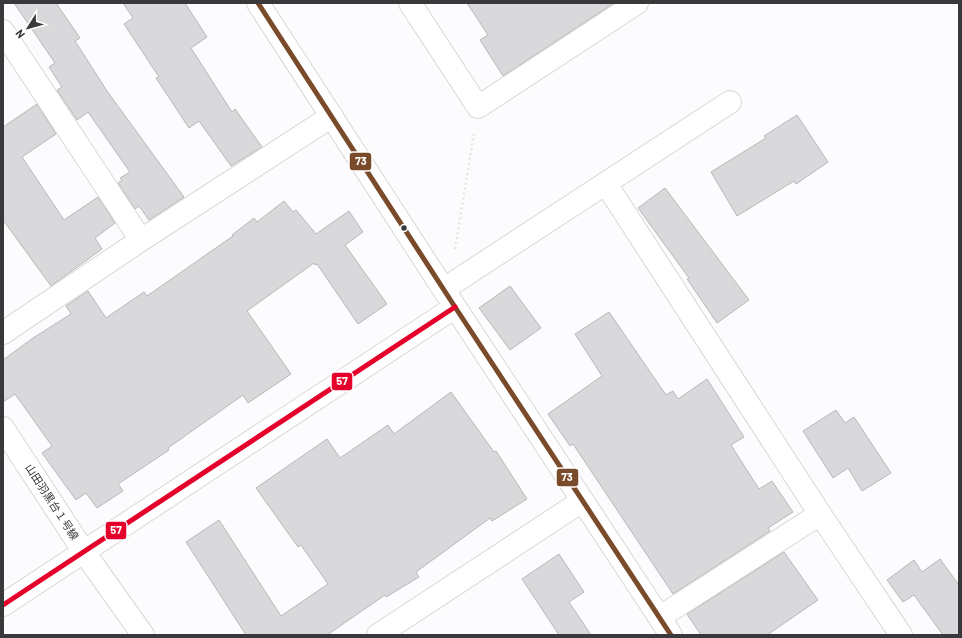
<svg xmlns="http://www.w3.org/2000/svg" width="962" height="638" font-family="Barlow,'Noto Sans JP',sans-serif">
<rect width="100%" height="100%" fill="#fcfcfe"/>
<!-- building -->
<path fill="#d9d8da" stroke="#b8b7b9" d="M 14,3 L 56,3 L 80,38 L 75,41 L 107,91 L 184,197 L 149,220 L 139,206 L 135,209 L 118,183 L 122,180 L 120,178 L 130,172 L 88,112 L 77,120 L 57,90 L 62,87 L 49,67 L 55,63 Z
M 123,3 L 185,3 L 207,37 L 191,48 L 232,112 L 235,109 L 262,147 L 231,166 L 199,121 L 189,128 L 156,78 L 159,77 L 124,24 L 133,18 Z
M 467,3 L 614,3 L 503,76 L 480,40 L 488,35 Z
M 37,104 L 56,134 L 22,157 L 64,220 L 98,197 L 115,223 L 95,238 L 102,249 L 51,286 L 3,220 L 3,127 Z
M 797,115 L 828,162 L 796,184 L 794,181 L 737,216 L 711,172 L 766,138 L 764,136 Z
M 665,188 L 749,300 L 717,323 L 687,279 L 689,278 L 638,208 Z
M 284,201 L 293,212 L 296,210 L 316,234 L 349,211 L 363,232 L 345,245 L 387,304 L 358,324 L 317,264 L 315,265 L 314,263 L 247,311 L 291,374 L 248,403 L 243,395 L 168,448 L 169,450 L 118,484 L 123,491 L 97,508 L 86,493 L 76,500 L 42,453 L 52,446 L 15,394 L 3,402 L 3,360 L 33,338 L 71,314 L 66,306 L 88,291 L 106,318 L 144,292 L 147,296 L 233,236 L 232,235 L 254,218 L 257,222 Z
M 510,286 L 541,328 L 510,350 L 479,308 Z
M 609,312 L 666,395 L 673,391 L 678,399 L 707,379 L 744,437 L 731,445 L 759,489 L 772,481 L 793,512 L 768,528 L 770,531 L 673,594 L 573,444 L 570,446 L 548,414 L 602,376 L 575,334 Z
M 451,392 L 494,452 L 496,451 L 527,499 L 492,521 L 490,518 L 416,572 L 419,577 L 386,597 L 385,595 L 327,635 L 246,635 L 186,542 L 219,520 L 281,616 L 328,584 L 301,545 L 298,547 L 256,488 L 327,439 L 340,458 L 388,425 L 394,434 Z
M 836,410 L 845,423 L 854,417 L 891,473 L 862,491 L 848,468 L 833,478 L 803,431 Z
M 784,552 L 818,600 L 767,635 L 701,635 L 687,614 Z
M 559,554 L 584,592 L 569,602 L 591,635 L 559,635 L 522,579 Z
M 940,559 L 959,585 L 959,635 L 943,635 L 914,595 L 903,602 L 887,580 L 914,560 L 922,572 Z"/>
<g fill="none" stroke-linecap="round" stroke-linejoin="round">
<!-- minor casing -->
<g stroke="#d8d8d9" stroke-width="24">
<path id="minor" d="M 410,3 L 478,107 L 637,3
M 3,31 L 141,240
M 606,184 L 820,514 L 901,635
M 444,289 L 730,102
M 3,333 L 141,240 L 332,116
M 660,617 L 820,514
M 378,635 L 582,501"/>
</g>
<!-- tertiary casing -->
<g stroke="#d8d8d9" stroke-width="24">
<path id="tertiary" d="M 258,3 L 455,307 L 671,635
M 3,428 L 84,552 L 143,635
M 3,605 L 455,307"/>
</g>
<!-- path -->
<path stroke="#e6e6e6" stroke-width="2.5" stroke-dasharray="2 3" stroke-linecap="butt" d="M 455,249 L 474,133"/>
<!-- minor -->
<use href="#minor" stroke="#fff" stroke-width="22"/>
<!-- tertiary -->
<use href="#tertiary" stroke="#fff" stroke-width="22"/>
<!-- bus-1 casing -->
<g stroke="#fff" stroke-width="8">
<path id="bus-1" d="M 258,3 L 455,307 L 671,635"/>
</g>
<!-- bus-2 casing -->
<g stroke="#fff" stroke-width="8">
<path id="bus-2" d="M 3,605 L 455,307"/>
</g>
<!-- bus-1 -->
<use href="#bus-1" stroke="#7a4b2a" stroke-width="5"/>
<!-- bus-2 -->
<use href="#bus-2" stroke="#e4002b" stroke-width="5"/>
</g>
<!-- markers -->
<circle fill="#39393b" stroke="#fff" stroke-width="1.5" cx="404" cy="228" r="3.5"/>
<g text-anchor="middle" stroke-width="3" stroke-linejoin="round" paint-order="stroke">
<!-- street labels -->
<g font-size="11" fill="#39393b" stroke="#fff">
<text transform="translate(52 502) rotate(57)" y="4">山田羽黒台１号線</text>
</g>
</g>
<g stroke="#fff" stroke-width="1.5">
<rect x="349" y="152" width="23" height="19" rx="4" fill="#7a4b2a"/>
<rect x="331" y="372" width="22" height="19" rx="4" fill="#e4002b"/>
<rect x="556" y="468" width="23" height="19" rx="4" fill="#7a4b2a"/>
<rect x="105" y="521" width="22" height="19" rx="4" fill="#e4002b"/>
</g>
<g font-size="11" text-anchor="middle" font-weight="bold" fill="#fff">
<text x="361" y="165">73</text>
<text x="342" y="385">57</text>
<text x="567" y="481">73</text>
<text x="116" y="534">57</text>
</g>
<!-- border -->
<rect width="962" height="638" fill="none" stroke="#39393b" stroke-width="8"/>
<!-- north arrow -->
<g transform="translate(28 28) rotate(233)" stroke="#ffffff" stroke-width="3" paint-order="stroke">
<path d="M0-3L7 15L0 10L-7 15Z" fill="#39393b"/>
<text y="-6" font-size="11" font-weight="bold" text-anchor="middle" fill="#39393b">N</text>
</g>
</svg>
